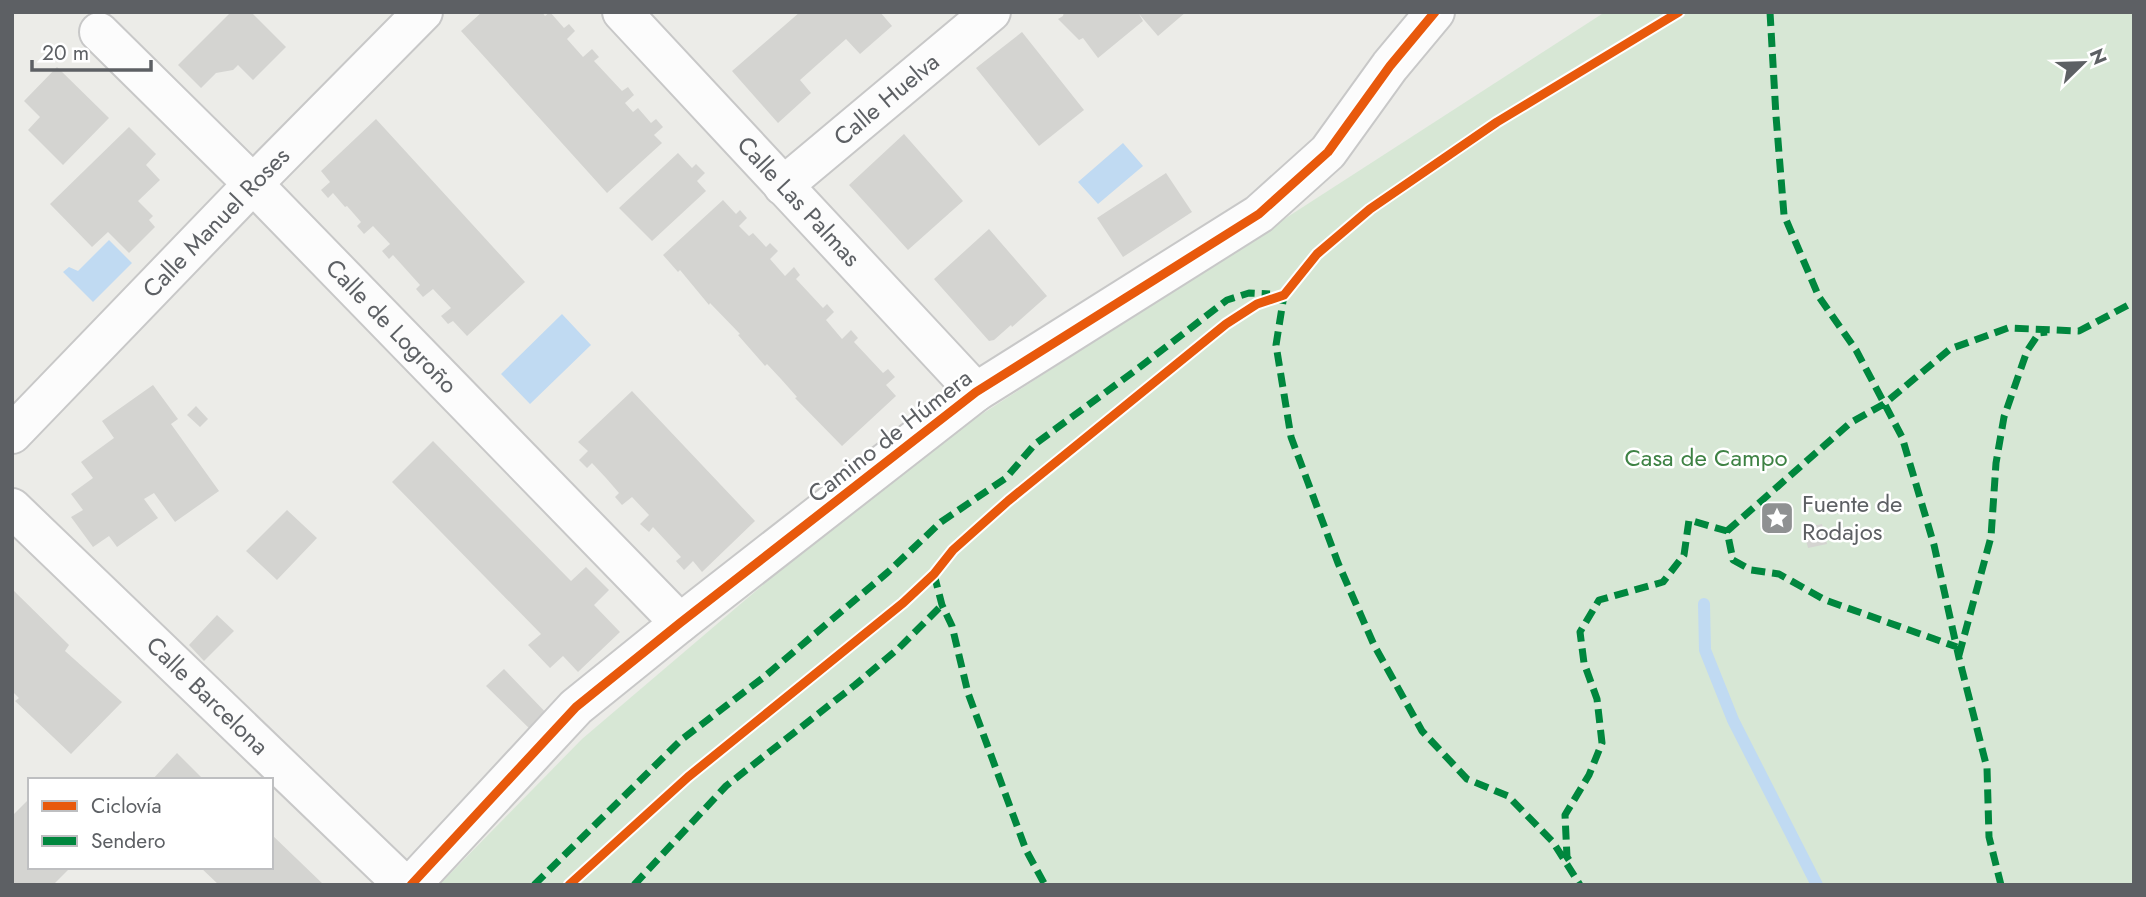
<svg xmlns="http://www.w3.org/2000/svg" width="2146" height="897" font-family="Jost,sans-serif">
<rect width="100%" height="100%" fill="#ecece8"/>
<!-- green -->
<path fill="#d7e7d5" d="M 1605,12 L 2134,12 L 2134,885 L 439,885 L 582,739 L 906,463 Z"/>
<!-- water -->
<path fill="#c0daf2" d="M 1123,143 L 1143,166 L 1098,204 L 1078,182 Z
M 109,240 L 132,263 L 93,302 L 63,272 L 69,267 L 78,271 Z
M 562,314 L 591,345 L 530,404 L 501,374 Z"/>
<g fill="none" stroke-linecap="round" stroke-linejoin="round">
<!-- stream -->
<path stroke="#c0daf2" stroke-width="12" d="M 1704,604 L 1705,650 L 1733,720 L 1817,885"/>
</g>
<!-- building -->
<path fill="#d4d4d1" d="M 231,12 L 251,12 L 286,47 L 253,80 L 238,65 L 233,70 L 216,73 L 201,88 L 178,65 Z
M 482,12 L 542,12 L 545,16 L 550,12 L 564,28 L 569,24 L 575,31 L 567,39 L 583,57 L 592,49 L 599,57 L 594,61 L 622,91 L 628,87 L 634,95 L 625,103 L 633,112 L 638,108 L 651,123 L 656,119 L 663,127 L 654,135 L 662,143 L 607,193 L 461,31 Z
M 800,12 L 880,12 L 892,26 L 860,54 L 846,39 L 800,80 L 811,93 L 778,123 L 732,71 Z
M 1064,12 L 1186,12 L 1158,36 L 1139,14 L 1143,21 L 1098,58 L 1083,38 L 1079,40 L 1058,19 L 1063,16 Z
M 1022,32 L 1084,110 L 1039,146 L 976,68 Z
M 57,67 L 109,118 L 63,165 L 28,130 L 40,117 L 24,101 Z
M 376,119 L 525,282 L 467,336 L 453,321 L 448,324 L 441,316 L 451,308 L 433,289 L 423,297 L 416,289 L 420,285 L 393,255 L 389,259 L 382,251 L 390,244 L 373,226 L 364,234 L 357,226 L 361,222 L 347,206 L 345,207 L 333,193 L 328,198 L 321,190 L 330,182 L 321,171 Z
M 129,127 L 156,154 L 146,165 L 160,180 L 138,201 L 153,216 L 149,220 L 155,227 L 129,253 L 108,232 L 92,247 L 50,204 Z
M 904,134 L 963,201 L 908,250 L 849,185 Z
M 678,153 L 692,168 L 696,164 L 705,173 L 697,181 L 706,191 L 652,241 L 619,208 Z
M 1166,173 L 1192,212 L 1123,257 L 1097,218 Z
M 723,200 L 736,214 L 740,210 L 747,218 L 739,226 L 749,236 L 753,233 L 766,247 L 770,243 L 778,251 L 770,259 L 785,276 L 794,267 L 800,275 L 796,279 L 823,308 L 827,304 L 834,312 L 826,320 L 842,339 L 851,330 L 858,338 L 854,342 L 883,373 L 888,369 L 895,377 L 886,385 L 896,396 L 842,446 L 795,398 L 797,397 L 781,379 L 767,364 L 765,366 L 738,335 L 740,334 L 710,303 L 709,305 L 680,270 L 678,272 L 663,255 Z
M 989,229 L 1047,296 L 1012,327 L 1011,325 L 994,340 L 989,341 L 934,279 Z
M 153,385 L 178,419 L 171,424 L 219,491 L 175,522 L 154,493 L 144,499 L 158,518 L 117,547 L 109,536 L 93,547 L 71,517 L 83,510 L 71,494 L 93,478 L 81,462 L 114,438 L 102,421 Z
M 632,391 L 755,521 L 702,572 L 693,561 L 684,570 L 676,561 L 681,557 L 653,527 L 649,532 L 640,524 L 649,515 L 632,497 L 622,505 L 615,497 L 619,493 L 606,478 L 592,463 L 587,468 L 579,460 L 588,451 L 578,442 Z
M 196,406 L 208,419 L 200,427 L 187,415 Z
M 433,441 L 571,581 L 586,567 L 609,590 L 594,605 L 620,632 L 578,672 L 563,656 L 550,668 L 528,645 L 541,634 L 392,482 Z
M 287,510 L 317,538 L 277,580 L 246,551 Z
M 1822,524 L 1827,544 L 1808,548 L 1803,528 Z
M 12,589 L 69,645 L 65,651 L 122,702 L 71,754 L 15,701 L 19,698 L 12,691 Z
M 217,615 L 234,631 L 204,661 L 189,645 Z
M 504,669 L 552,719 L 536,735 L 486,686 Z
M 177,753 L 204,780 L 152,780 Z
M 30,798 L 30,867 L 71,867 L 53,885 L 12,885 L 12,816 Z
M 271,834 L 324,885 L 219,885 L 200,867 L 271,867 Z"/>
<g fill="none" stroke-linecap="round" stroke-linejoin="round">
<!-- minor casing -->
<g stroke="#c8c8c8" stroke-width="42">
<g id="minor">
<path id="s1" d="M 622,12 L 976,392"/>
<path id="s2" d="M 99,32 L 253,184 L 680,623"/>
<path id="s3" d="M 783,186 L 991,12"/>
<path id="s4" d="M 12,434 L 253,184 L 423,12"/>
<path id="s5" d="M 12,508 L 404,885"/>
<path d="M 411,885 L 576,707 L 680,623 L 976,392 L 1259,214 L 1328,152 L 1390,66 L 1435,12"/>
</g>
</g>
<!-- minor -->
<use href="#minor" stroke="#fcfcfc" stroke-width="38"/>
<!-- quiet -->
<path stroke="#00873e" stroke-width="7" stroke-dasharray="14 7" stroke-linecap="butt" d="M 1770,12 L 1776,116 L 1784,215 L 1819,297 L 1856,350 L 1902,437 L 1934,545 L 1959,658 L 1987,768 L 1989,837 L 2001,885
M 1287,291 L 1284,295 L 1276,345 L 1291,437 L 1338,563 L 1374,645 L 1422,731 L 1467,779 L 1508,796 L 1553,842 L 1580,885
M 1727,531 L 1850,423 L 1884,404 L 1950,349 L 2008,328 L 2079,331 L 2134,302
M 934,574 L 942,605 L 952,626 L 968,693 L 1026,850 L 1045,885
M 1959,655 L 1991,537 L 1996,463 L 2004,417 L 2027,351 L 2039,333 L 2047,332
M 1569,860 L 1567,857 L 1565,815 L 1589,775 L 1602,743 L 1597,699 L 1584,663 L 1580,632 L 1599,600 L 1663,582 L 1684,555 L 1689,520 L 1727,531 L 1733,560 L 1751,570 L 1779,574 L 1825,600 L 1957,647
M 534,885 L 681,740 L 764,677 L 888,572 L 941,522 L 1006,478 L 1035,444 L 1136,370 L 1227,300 L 1249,293 L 1270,294
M 634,885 L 726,786 L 855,685 L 899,648 L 942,605"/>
<!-- cycleway casing -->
<g stroke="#fff" stroke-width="13">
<path id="cycleway" d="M 411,885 L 576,707 L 680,623 L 976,392 L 1259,214 L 1328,152 L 1390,66 L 1435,12
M 569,885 L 688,777 L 903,603 L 934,574 L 953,550 L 1008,501 L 1226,324 L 1257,304 L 1284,295 L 1317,254 L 1370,209 L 1497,122 L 1679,12"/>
</g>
<!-- cycleway -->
<use href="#cycleway" stroke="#e8590c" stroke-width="9"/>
</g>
<!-- icons -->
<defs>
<g id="sight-square" transform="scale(1.75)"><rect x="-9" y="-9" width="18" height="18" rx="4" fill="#8f9192" stroke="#fff"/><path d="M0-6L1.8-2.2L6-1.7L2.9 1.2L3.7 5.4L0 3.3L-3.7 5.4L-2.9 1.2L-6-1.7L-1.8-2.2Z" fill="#fff"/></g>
</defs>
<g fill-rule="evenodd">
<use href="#sight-square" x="1777" y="518"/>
</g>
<g text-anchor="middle" stroke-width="5" stroke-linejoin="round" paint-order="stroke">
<!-- street labels -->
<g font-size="24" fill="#5d6064" stroke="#fff">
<text dy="8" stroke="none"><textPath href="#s3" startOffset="135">Calle Huelva</textPath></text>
<text dy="8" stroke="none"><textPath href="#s1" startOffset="259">Calle Las Palmas</textPath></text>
<text dy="8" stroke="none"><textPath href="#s4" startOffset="294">Calle Manuel Roses</textPath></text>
<text dy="8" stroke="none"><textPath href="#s2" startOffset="415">Calle de Logroño</textPath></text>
<text transform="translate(890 436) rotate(-38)" y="8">Camino de Húmera</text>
<text dy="8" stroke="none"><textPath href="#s5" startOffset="271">Calle Barcelona</textPath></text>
</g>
<!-- park labels -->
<g font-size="24" fill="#3e8244" stroke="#fff">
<text x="1706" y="466">Casa de Campo</text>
</g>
<!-- poi labels -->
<g font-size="24" fill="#5d6064" stroke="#fff" text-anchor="start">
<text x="1802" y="512">Fuente de<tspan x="1802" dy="28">Rodajos</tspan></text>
</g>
</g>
<!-- border -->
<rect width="2146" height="897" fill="none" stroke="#5d6064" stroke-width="28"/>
<!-- legend -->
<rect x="28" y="778" width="245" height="91" fill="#ffffff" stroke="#bebfc1" stroke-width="2"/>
<rect x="42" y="801" width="35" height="10" fill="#e8590c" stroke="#bebfc1" stroke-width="2"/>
<text x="91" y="813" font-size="21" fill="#5d6064">Ciclovía</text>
<rect x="42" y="836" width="35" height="10" fill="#00873e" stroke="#bebfc1" stroke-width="2"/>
<text x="91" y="848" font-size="21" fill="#5d6064">Sendero</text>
<!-- north arrow -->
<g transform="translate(2083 63) rotate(67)" stroke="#ffffff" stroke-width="5" paint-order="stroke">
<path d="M0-5L12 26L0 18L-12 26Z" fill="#5d6064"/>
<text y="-10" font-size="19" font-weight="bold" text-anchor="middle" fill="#5d6064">N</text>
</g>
<!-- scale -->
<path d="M32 60v10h119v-10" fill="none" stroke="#5d6064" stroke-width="3.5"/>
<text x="42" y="60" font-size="21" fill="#5d6064" stroke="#ffffff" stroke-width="5" paint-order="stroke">20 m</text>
</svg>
